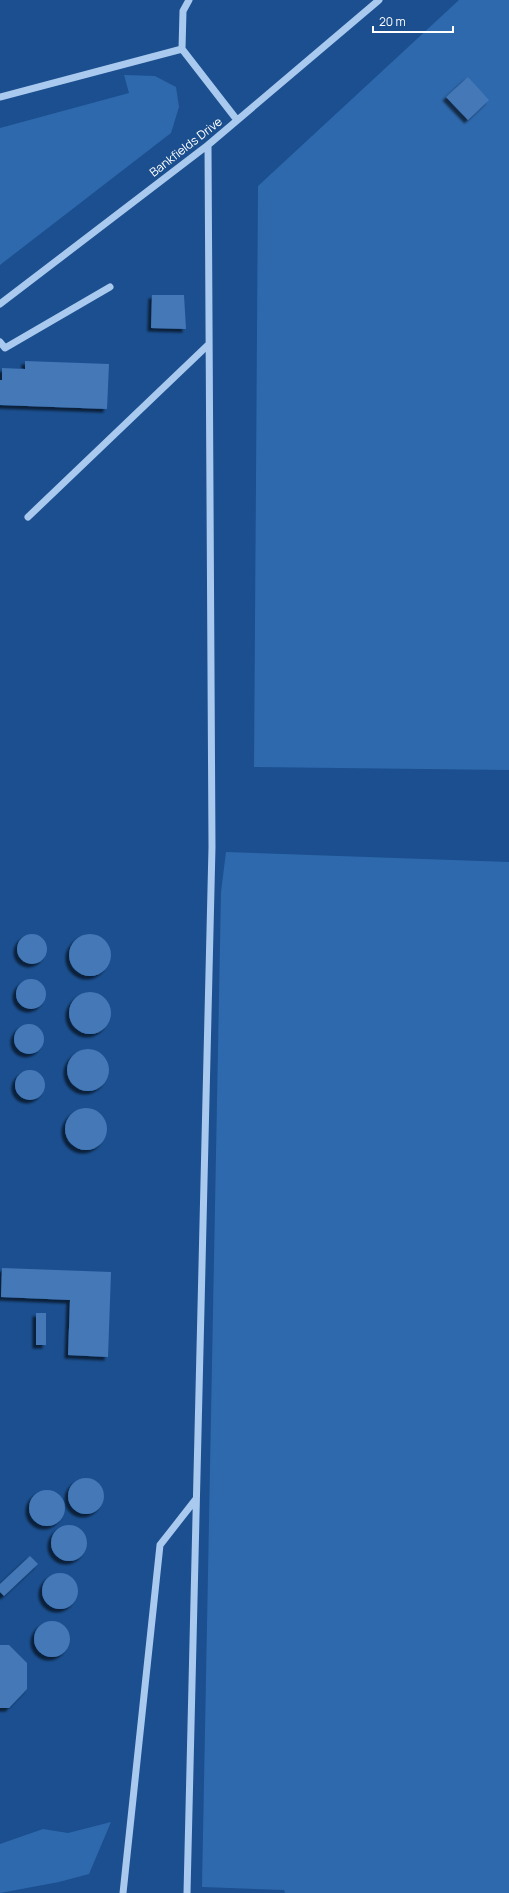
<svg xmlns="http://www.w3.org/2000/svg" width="509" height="1893" font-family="Manrope,sans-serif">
<defs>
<filter id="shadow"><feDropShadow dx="-3.5" dy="3.5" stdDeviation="1" flood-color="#0009"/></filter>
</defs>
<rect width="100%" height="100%" fill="#1b4f8f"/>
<!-- green -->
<path fill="#2e69ad" d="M 459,0 L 509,0 L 509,770 L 254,767 L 258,186 Z
M 124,75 L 155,76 L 176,87 L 179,107 L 171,133 L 0,265 L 0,128 L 129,93 Z
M 226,852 L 509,862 L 509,1893 L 285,1893 L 284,1890 L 202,1887 L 221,892 Z
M 111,1822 L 89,1874 L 59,1882 L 0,1893 L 0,1844 L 43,1829 L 68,1833 Z"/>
<!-- building -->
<path fill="#4478b7" filter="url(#shadow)" d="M 468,77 L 489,100 L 468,120 L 446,97 Z
M 152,295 L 184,295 L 186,329 L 151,328 Z
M 25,361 L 109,364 L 107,409 L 0,405 L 0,380 L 2,380 L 2,368 L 25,369 Z
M69 955a21 21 0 1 1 42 0a21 21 0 1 1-42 0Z
M17 949a15 15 0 1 1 30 0a15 15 0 1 1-30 0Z
M16 994a15 15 0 1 1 30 0a15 15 0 1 1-30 0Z
M69 1013a21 21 0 1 1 42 0a21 21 0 1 1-42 0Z
M14 1039a15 15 0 1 1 30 0a15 15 0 1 1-30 0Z
M67 1070a21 21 0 1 1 42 0a21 21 0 1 1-42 0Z
M15 1085a15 15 0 1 1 30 0a15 15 0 1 1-30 0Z
M65 1129a21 21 0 1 1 42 0a21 21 0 1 1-42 0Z
M 2,1268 L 111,1272 L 108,1357 L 68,1355 L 70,1300 L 1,1297 Z
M 36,1313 L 46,1313 L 46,1345 L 36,1345 Z
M68 1496a18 18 0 1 1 36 0a18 18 0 1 1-36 0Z
M29 1508a18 18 0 1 1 36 0a18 18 0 1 1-36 0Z
M51 1543a18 18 0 1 1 36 0a18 18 0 1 1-36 0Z
M 30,1556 L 38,1564 L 4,1596 L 0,1592 L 0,1584 Z
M42 1591a18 18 0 1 1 36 0a18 18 0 1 1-36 0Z
M34 1639a18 18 0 1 1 36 0a18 18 0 1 1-36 0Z
M 0,1645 L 9,1645 L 27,1663 L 27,1689 L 9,1708 L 0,1708 Z"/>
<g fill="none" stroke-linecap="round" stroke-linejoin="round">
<!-- minor -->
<path stroke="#a9c9ee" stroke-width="7" d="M 189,0 L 183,11 L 182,49 L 237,120
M 0,97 L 182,49
M 0,304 L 208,145 L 379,0
M 0,342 L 5,348 L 110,287
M 28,517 L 209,344
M 123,1893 L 160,1545 L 196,1499
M 187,1893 L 212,847 L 208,145"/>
</g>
<g text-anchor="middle" stroke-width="3.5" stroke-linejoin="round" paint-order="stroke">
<!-- street labels -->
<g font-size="12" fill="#fff" stroke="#1b4f8f">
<text transform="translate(186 147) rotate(-38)" y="4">Bankfields Drive</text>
</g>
</g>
<!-- scale -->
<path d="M373 26v6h80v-6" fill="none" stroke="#ffffff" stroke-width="2"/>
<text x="379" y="26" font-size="12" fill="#ffffff" stroke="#1b4f8f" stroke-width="3" paint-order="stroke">20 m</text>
</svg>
